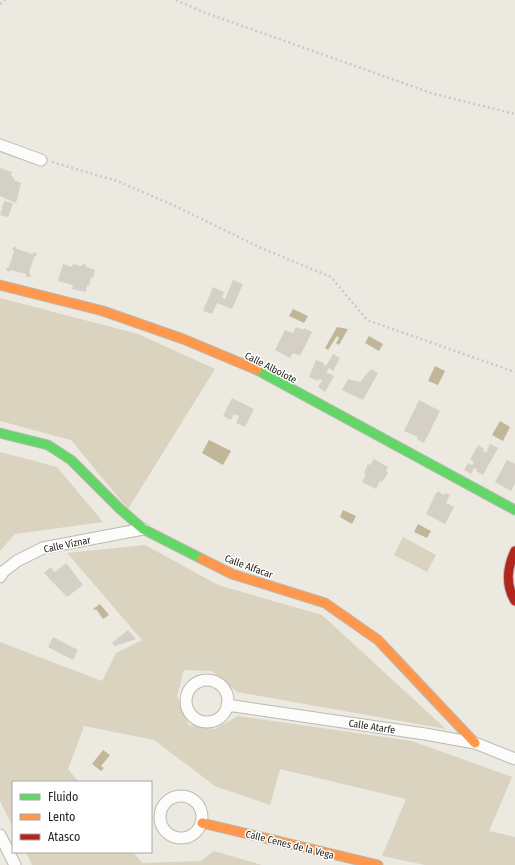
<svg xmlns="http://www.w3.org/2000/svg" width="515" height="865" font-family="'Fira Sans Condensed',sans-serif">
<rect width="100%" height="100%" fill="#ece9e0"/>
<!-- green -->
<path fill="#d9d3c0" d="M 0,298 L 138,334 L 215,369 L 128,509 L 71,440 L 0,421 Z
M 0,452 L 57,467 L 103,522 L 15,534 L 0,551 Z
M 403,537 L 436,555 L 427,572 L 394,555 Z
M 145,545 L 218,585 L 322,615 L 446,729 L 237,692 L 212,671 L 184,670 L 177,696 L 189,725 L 215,729 L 238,716 L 412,741 L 512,777 L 489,831 L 515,837 L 515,865 L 425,865 L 382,856 L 406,799 L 280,769 L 270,805 L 215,786 L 154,740 L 84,726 L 68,769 L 79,782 L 13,782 L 13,827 L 0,801 L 0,642 L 102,681 L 116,653 L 142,640 L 67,553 Z
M 214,851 L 262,865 L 32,865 L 26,852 L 133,852 L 142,863 L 201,861 Z"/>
<!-- water -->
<path fill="#c1b798" d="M 293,309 L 308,316 L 304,323 L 289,316 Z
M 337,327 L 348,329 L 339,345 L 336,343 L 339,338 L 337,336 L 328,350 L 325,348 Z
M 369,336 L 383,344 L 379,351 L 365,343 Z
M 435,366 L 445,371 L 438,385 L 428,381 Z
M 500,421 L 510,427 L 503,441 L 492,435 Z
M 209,440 L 231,451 L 223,465 L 202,453 Z
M 343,510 L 356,516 L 352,524 L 340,517 Z
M 418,524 L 431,531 L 427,538 L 414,532 Z
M 100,604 L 109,615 L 103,619 L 96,609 L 95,610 L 93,609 Z
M 103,750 L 110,755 L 101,766 L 104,768 L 101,771 L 92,764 Z"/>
<!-- building -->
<path fill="#d4d0c5" d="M 0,168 L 12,172 L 11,175 L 14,178 L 14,180 L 21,183 L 16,203 L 0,196 Z
M 4,201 L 13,203 L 8,217 L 0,215 Z
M 14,247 L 16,247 L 17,249 L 32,254 L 34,252 L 37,253 L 36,256 L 34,257 L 29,273 L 31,275 L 30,277 L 27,277 L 26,274 L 11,270 L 9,272 L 6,270 L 7,268 L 9,267 L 14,251 L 12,249 Z
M 63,264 L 72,267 L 73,264 L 82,266 L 82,264 L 87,265 L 86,267 L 95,270 L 93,278 L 91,277 L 89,286 L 87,285 L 86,292 L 72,289 L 73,285 L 58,281 Z
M 233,280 L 243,284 L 232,309 L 217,303 L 212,314 L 203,311 L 213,287 L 224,292 L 222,297 L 225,299 Z
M 296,327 L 303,330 L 304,328 L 312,332 L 300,356 L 293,353 L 290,358 L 275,350 L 285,330 L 293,333 Z
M 333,354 L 340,358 L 333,371 L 329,368 L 326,372 L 334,376 L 325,392 L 318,387 L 322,380 L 319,379 L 318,381 L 309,377 L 316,360 L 324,363 L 324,365 L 326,366 Z
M 371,369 L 378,373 L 363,400 L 342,390 L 348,379 L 360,382 Z
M 232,398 L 254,409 L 245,427 L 236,423 L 239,416 L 234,414 L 231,420 L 223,416 Z
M 419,400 L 440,411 L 424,443 L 417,439 L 418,437 L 404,431 Z
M 490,444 L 498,448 L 483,475 L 476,471 L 477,469 L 474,468 L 471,474 L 464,470 L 468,463 L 472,465 L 474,462 L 470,460 L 478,445 L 484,449 L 483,451 L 486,453 Z
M 374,459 L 388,467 L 386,471 L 388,472 L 385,478 L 382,482 L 380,481 L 376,489 L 362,482 L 366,474 L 364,473 L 368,464 L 370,465 Z
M 507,460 L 515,464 L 515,483 L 511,491 L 495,482 Z
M 438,491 L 444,495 L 445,493 L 450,495 L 446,503 L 454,507 L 445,524 L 426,514 L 436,493 L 437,493 Z
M 66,563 L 83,585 L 67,597 L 44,573 L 50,567 L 55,572 Z
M 128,630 L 136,639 L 115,646 L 112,643 Z
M 53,637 L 78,650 L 73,660 L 48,647 Z"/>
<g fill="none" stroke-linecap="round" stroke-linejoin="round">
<!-- street casing -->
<g stroke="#bbb9b2" stroke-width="13">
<path id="street" d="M 0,145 L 41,160
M 0,577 L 3,572 L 17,561 L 43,548 L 143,529
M186 701a21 21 0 1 1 42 0a21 21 0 1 1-42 0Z
M 227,705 L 425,734 L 475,743 L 515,759
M160 817a21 21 0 1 1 42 0a21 21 0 1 1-42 0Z
M 0,835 L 15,865"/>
</g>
<!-- fast casing -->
<g stroke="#bbb9b2" stroke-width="11">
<path id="fast" d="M 257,370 L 515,510
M 0,433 L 48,445 L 71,460 L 119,508 L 143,529 L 202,559"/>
</g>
<!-- slow casing -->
<g stroke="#bbb9b2" stroke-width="11">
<path id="slow" d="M 0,285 L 103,311 L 183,339 L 257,370
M 202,559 L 232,574 L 325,603 L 378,640 L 475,743
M 202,823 L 378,865"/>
</g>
<!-- jam casing -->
<g stroke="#bbb9b2" stroke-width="11">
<path id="jam" d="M 515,551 C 507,568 505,584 515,601"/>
</g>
<!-- path -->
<path stroke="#cac9c5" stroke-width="2.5" stroke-dasharray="2 3" stroke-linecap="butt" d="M 176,0 L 203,12 L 434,94 L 515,114
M 0,4 L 5,0
M 52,162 L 117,181 L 175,206 L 259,247 L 331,277 L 367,320 L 515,372"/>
<!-- street -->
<use href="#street" stroke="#fcfcfa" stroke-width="11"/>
<!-- fast -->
<use href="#fast" stroke="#63d668" stroke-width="9"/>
<!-- slow -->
<use href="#slow" stroke="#ff974d" stroke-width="9"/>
<!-- jam -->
<use href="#jam" stroke="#b3261e" stroke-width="9"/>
</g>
<g text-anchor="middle" stroke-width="3" stroke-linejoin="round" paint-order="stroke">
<!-- street labels -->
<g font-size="10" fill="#26241e" stroke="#fff">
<text transform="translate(271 367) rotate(27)" y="4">Calle Albolote</text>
<text transform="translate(67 544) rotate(-12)" y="4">Calle Víznar</text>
<text transform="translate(249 566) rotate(20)" y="4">Calle Alfacar</text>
<text transform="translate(372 726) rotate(9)" y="4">Calle Atarfe</text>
<text transform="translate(290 844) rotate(14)" y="4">Calle Cenes de la Vega</text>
</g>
</g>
<!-- legend -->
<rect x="12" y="781" width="140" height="72" fill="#ffffff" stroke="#a8a7a5"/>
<rect x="20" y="794" width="20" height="6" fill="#63d668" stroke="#a8a7a5"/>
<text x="48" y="801" font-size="12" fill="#26241e">Fluido</text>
<rect x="20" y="814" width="20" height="6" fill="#ff974d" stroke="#a8a7a5"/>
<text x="48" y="821" font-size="12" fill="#26241e">Lento</text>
<rect x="20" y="834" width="20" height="6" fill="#b3261e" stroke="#a8a7a5"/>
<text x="48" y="841" font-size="12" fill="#26241e">Atasco</text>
</svg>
